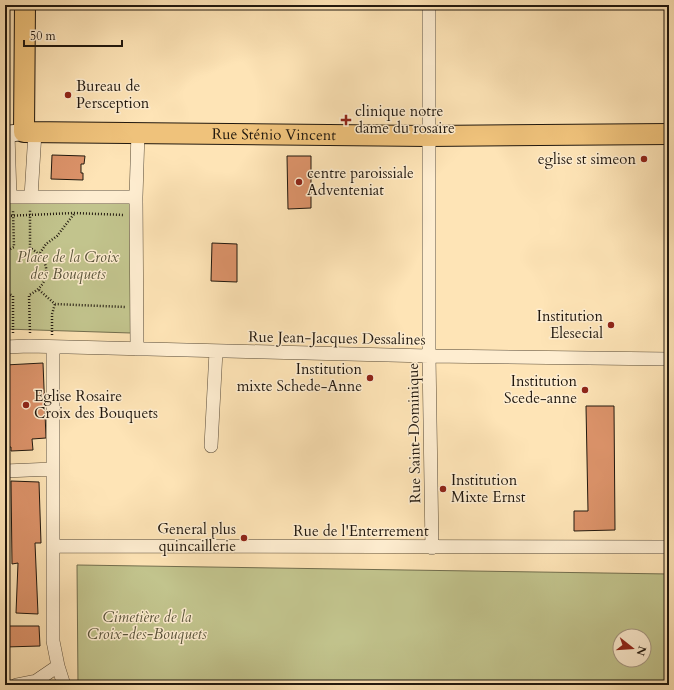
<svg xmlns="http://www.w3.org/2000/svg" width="674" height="690" font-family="Cardo,serif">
<rect width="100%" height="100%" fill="#fee4b6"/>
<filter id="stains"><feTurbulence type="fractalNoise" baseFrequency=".005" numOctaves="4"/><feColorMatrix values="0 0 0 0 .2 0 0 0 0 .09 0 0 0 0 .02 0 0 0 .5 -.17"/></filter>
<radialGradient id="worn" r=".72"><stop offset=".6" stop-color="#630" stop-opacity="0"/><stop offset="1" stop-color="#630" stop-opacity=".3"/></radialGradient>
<!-- green -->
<path fill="#c2c48d" stroke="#726e4e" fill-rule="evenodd" d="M 132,202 L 131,333 L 5,329 L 5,203 Z
M 77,565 L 669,574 L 669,685 L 78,685 ZM 620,636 L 644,636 L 644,660 L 620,660 Z"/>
<!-- building -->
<path fill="#dc936a" stroke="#21180e" d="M 52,155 L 85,156 L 84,164 L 81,164 L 81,173 L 83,173 L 83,180 L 51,179 Z
M 287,156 L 311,156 L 311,208 L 288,209 Z
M 212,243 L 237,244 L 237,282 L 211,281 Z
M 43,363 L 46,438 L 32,439 L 33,450 L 11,451 L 11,447 L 5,447 L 5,365 Z
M 586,406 L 614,406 L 615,530 L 574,531 L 574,511 L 588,511 Z
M 11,481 L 39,482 L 41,543 L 35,543 L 38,614 L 16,613 L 18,563 L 12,564 Z
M 5,616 L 6,626 L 39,626 L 40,646 L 5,647 Z"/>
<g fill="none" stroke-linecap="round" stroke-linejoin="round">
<!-- minor casing -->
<g stroke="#584b38" stroke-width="14">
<path id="minor" d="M 429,5 L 429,356 L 432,548
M 8,134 L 10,197
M 5,197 L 136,197
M 31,197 L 35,132
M 5,347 L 29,346 L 429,356 L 669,359
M 53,347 L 53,641 L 58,666 L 64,685
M 137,349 L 136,197 L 138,132
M 211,446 L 216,351
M 5,471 L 53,469
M 53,546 L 669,547
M 16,685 L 36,681 L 58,666"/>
</g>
<!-- tertiary casing -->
<g stroke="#584b38" stroke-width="18">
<path id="tertiary" d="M 5,134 L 24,132"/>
</g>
<!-- primary casing -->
<g stroke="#21180e" stroke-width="22">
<g id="primary">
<path id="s1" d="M 25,5 L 24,132 L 428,136 L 669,134"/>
</g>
</g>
<!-- path -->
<path stroke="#21180e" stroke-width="2.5" stroke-dasharray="1 2" stroke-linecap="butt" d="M 5,216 L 74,213 L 124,215
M 5,252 L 14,247 L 13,210
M 40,253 L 46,244 L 57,236 L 74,214
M 39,290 L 55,304 L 125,307
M 5,292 L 13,296 L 13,335
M 30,333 L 29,295 C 52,284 52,260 30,248 L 30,210
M 52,335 L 52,314 L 55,304"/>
<!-- minor -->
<use href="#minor" stroke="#feedd0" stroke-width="13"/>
<!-- tertiary -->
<use href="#tertiary" stroke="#feedd0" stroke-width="16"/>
<!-- primary -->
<use href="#primary" stroke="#efc27b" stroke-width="20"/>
</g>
<!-- markers -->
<g fill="#8f2418" stroke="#feedd0" stroke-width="1.5">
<circle cx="68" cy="95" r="4"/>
<path d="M344 114h4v4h4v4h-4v4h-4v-4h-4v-4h4z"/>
<circle cx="644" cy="159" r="4"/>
<circle cx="299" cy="182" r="4"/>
<circle cx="611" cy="325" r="4"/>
<circle cx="370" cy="378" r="4"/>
<circle cx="585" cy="390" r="4"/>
<circle cx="26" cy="405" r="4"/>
<circle cx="443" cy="489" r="4"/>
<circle cx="244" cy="538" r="4"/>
</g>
<g text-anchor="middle" stroke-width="3" stroke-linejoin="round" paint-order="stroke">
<!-- poi labels -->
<g font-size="15" fill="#21180e" stroke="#feedd0" text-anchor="start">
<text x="76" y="91">Bureau de<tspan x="76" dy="17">Persception</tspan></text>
<text x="355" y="116">clinique notre<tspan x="355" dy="17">dame du rosaire</tspan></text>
<text x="636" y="164" text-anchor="end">eglise st simeon</text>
<text x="307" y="178">centre paroissiale<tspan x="307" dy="17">Adventeniat</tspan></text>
<text x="603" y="321" text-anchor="end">Institution<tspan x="603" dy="17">Elesecial</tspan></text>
<text x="362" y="374" text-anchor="end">Institution<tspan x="362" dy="17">mixte Schede-Anne</tspan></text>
<text x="577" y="386" text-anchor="end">Institution<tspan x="577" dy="17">Scede-anne</tspan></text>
<text x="34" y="401">Eglise Rosaire<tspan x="34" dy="17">Croix des Bouquets</tspan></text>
<text x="451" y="485">Institution<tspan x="451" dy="17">Mixte Ernst</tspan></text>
<text x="236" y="534" text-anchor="end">General plus<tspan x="236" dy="17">quincaillerie</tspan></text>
</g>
<!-- street labels -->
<g font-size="15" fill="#21180e" stroke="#feedd0">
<text dy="5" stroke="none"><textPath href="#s1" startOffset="377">Rue Sténio Vincent</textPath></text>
<text transform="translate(337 338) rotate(1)" y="5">Rue Jean-Jacques Dessalines</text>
<text transform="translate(414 433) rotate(-91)" y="5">Rue Saint-Dominique</text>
<text x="361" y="536">Rue de l'Enterrement</text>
</g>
<!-- park labels -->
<g font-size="15" font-style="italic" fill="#59543a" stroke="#feedd0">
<text x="68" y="262">Place de la Croix<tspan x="68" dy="17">des Bouquets</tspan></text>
<text x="147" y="622">Cimetière de la<tspan x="147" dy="17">Croix-des-Bouquets</tspan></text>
</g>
</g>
<!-- margin -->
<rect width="674" height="690" fill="none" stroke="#fee4b6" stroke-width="20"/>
<rect x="6" y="6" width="662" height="678" fill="none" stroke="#21180e" stroke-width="2"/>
<rect x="10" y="10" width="654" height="670" fill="none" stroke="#21180e"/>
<!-- north arrow -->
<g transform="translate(632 648) rotate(107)"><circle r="19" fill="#feedd0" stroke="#a69882"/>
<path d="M0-3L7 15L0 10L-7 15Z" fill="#8f2418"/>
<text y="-6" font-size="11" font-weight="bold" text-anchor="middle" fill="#21180e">N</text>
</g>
<!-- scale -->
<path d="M24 40v6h98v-6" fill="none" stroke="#21180e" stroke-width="2"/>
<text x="30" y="40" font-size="12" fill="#21180e" stroke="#feedd0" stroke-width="3" paint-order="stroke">50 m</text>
<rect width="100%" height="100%" filter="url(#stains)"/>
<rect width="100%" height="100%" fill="url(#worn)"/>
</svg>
